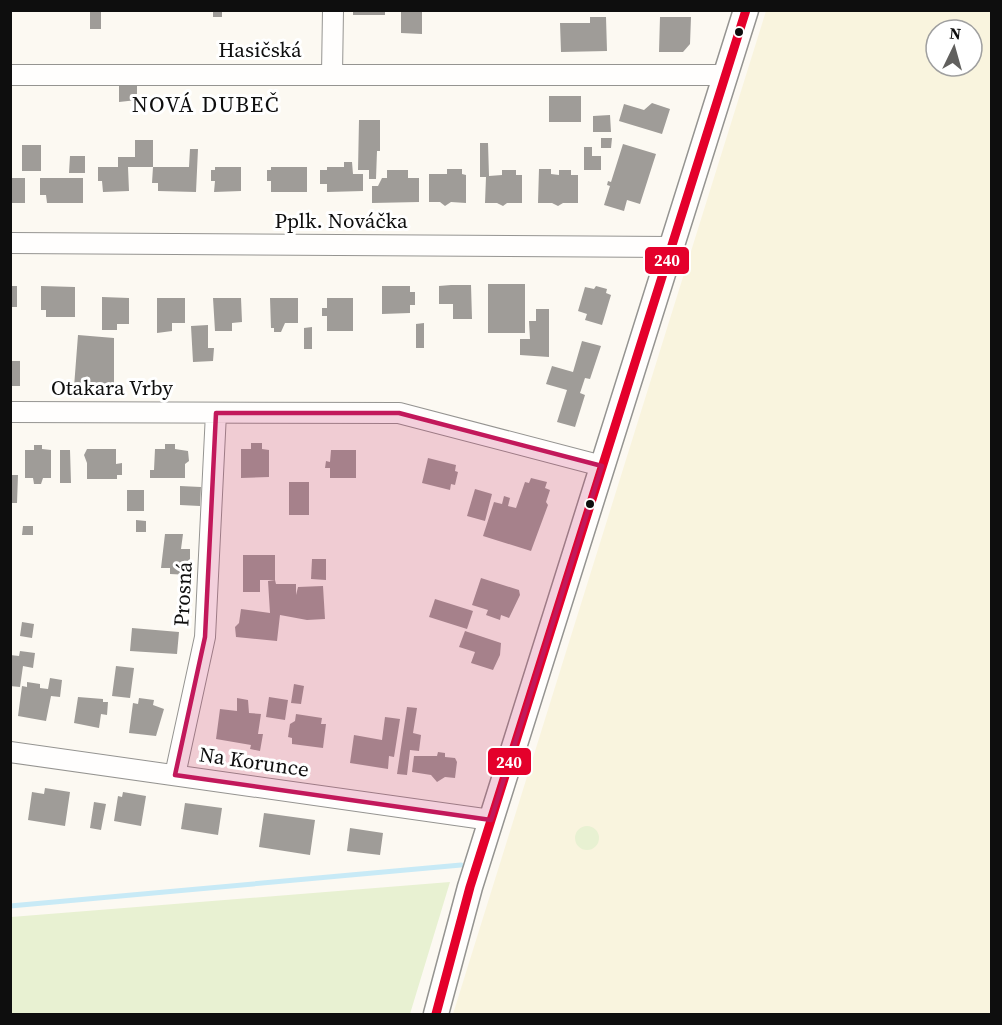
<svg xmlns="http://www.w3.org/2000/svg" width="1002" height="1025" font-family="'Source Serif 4',serif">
<rect width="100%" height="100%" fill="#fcf9f2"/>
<!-- farmland -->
<path fill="#f9f4de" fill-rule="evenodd" d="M 766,11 L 991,11 L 991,1014 L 453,1014 ZM 936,30 L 972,30 L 972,66 L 936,66 Z"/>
<!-- green -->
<path fill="#e8f1d2" d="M575 838a12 12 0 1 1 24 0a12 12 0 1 1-24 0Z
M 450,882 L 410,1014 L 11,1014 L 11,917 Z"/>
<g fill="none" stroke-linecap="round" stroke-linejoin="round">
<!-- stream -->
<path stroke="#c8eaf6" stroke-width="5" d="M 10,906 L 461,865"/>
</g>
<!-- building -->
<path fill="#9f9c98" d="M 90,10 L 101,10 L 101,29 L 90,29 Z
M 213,10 L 222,10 L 222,17 L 213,17 Z
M 353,10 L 385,10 L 385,15 L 353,15 Z
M 401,10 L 422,12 L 422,34 L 401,33 Z
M 590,17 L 606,17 L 607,51 L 561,52 L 560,23 L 590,23 Z
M 660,17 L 691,17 L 690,44 L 683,52 L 659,52 Z
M 119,82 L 137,82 L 137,100 L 119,102 Z
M 549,96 L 581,96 L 581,122 L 549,122 Z
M 652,103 L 670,109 L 662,134 L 619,121 L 624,104 L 644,110 Z
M 610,115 L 611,132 L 593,132 L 593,116 Z
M 359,120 L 380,120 L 380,151 L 377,151 L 376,179 L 369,179 L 369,170 L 358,170 Z
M 601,138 L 612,138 L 611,148 L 601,148 Z
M 135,140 L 153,140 L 153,167 L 128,167 L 129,191 L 103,192 L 102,181 L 98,181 L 98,167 L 118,167 L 118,157 L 135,157 Z
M 480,143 L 488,143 L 489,176 L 502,175 L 502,170 L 516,170 L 516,175 L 522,175 L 522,203 L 507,203 L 503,206 L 497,203 L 485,203 L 486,177 L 480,177 Z
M 623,144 L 656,154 L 640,204 L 627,200 L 624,211 L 604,205 L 610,186 L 607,185 L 608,181 L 611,182 Z
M 22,145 L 41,145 L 41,171 L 22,171 Z
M 584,147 L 592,147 L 592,156 L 601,156 L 601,170 L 584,170 Z
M 190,149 L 198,149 L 196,192 L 158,191 L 158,183 L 152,183 L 153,167 L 189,167 Z
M 70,156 L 85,156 L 85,173 L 69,173 Z
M 344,162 L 352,162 L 353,174 L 363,174 L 363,191 L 327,192 L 327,184 L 320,184 L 320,170 L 327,170 L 327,167 L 344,167 Z
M 215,167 L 241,167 L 241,191 L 214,192 L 215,181 L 211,181 L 211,170 L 215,170 Z
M 271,167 L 307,167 L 307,192 L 271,192 L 271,181 L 267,181 L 267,170 L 271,170 Z
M 447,169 L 462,169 L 462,174 L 466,175 L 466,203 L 451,202 L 445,206 L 440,202 L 429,202 L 429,174 L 447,174 Z
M 539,169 L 551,169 L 551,174 L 559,175 L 559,170 L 571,170 L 571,175 L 578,175 L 578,203 L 563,203 L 558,206 L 552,203 L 538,203 Z
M 387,170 L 408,170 L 408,178 L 419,178 L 419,202 L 372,203 L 372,186 L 378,186 L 382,178 L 387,178 Z
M 10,178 L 25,178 L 25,203 L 10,203 Z
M 40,178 L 83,178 L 83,203 L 47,203 L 46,195 L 40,195 Z
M 488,284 L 525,284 L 525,333 L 488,333 Z
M 451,285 L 471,285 L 472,319 L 453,319 L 453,304 L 439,304 L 439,286 Z
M 10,286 L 17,286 L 17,307 L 10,307 Z
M 41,286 L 75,287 L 75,317 L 46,317 L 46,310 L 41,310 Z
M 382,286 L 410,286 L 410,292 L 415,292 L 415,305 L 410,305 L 410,313 L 382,314 Z
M 596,286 L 607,289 L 606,293 L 611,295 L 602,325 L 585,320 L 587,314 L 578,311 L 585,287 L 594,289 Z
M 102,297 L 129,298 L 129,324 L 117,324 L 117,330 L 102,330 Z
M 157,298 L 185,298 L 185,323 L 172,323 L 172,331 L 157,333 Z
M 213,298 L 241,298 L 242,322 L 232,323 L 232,331 L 215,331 Z
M 270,298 L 298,298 L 298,323 L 285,323 L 281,332 L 274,332 L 274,328 L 271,328 Z
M 327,298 L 353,298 L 353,331 L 327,331 L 327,316 L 322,316 L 322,308 L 327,308 Z
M 536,309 L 549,309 L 549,357 L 520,355 L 520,339 L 530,339 L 529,321 L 536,321 Z
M 424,323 L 424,348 L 416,348 L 416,324 Z
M 208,325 L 208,348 L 214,348 L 213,361 L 193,362 L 191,326 Z
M 312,327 L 312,349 L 304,349 L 304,328 Z
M 78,335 L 114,338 L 114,387 L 74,387 Z
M 582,341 L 601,346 L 590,379 L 585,378 L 580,393 L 585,395 L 575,427 L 557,422 L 567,390 L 546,384 L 552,366 L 573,372 Z
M 10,361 L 20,361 L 20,386 L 10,386 Z
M 251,443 L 262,443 L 262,449 L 269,450 L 269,477 L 241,478 L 241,449 L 251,449 Z
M 165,444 L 175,444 L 175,449 L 188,451 L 189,461 L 185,464 L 185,478 L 150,478 L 150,470 L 154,470 L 155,449 L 165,449 Z
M 34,445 L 42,445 L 42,449 L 51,450 L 51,478 L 43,478 L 41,484 L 34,484 L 33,478 L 25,478 L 25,450 L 34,450 Z
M 87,449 L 116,449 L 116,464 L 122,463 L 122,475 L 117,475 L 117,479 L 87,479 L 87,463 L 84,455 Z
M 60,450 L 70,450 L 71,483 L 60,483 Z
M 331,450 L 356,450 L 356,478 L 330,478 L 330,468 L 325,468 L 326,461 L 330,462 Z
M 428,458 L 456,465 L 455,471 L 458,472 L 455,485 L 451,484 L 450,490 L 422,483 Z
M 10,475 L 18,475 L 17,503 L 10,503 Z
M 531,478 L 547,482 L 545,488 L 550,490 L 546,502 L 548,505 L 531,551 L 483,536 L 494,502 L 502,504 L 504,496 L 510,498 L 508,506 L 516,508 L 525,482 L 529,483 Z
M 289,482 L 309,482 L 309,515 L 289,515 Z
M 180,486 L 201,487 L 200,506 L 180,505 Z
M 475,489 L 492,494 L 485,521 L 467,516 Z
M 127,490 L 144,490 L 144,511 L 127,511 Z
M 136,520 L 146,521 L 146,532 L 136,532 Z
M 23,526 L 33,526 L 33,535 L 22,535 Z
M 165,534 L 183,534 L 181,549 L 190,549 L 190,575 L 170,574 L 170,568 L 161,568 Z
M 243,555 L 275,555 L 275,580 L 260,580 L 260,592 L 243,592 Z
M 312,559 L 326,559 L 326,580 L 311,579 Z
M 481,578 L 519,590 L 520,595 L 509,618 L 501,615 L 500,620 L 486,615 L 488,610 L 472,605 Z
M 275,580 L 276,584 L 296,584 L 296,595 L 298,587 L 323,586 L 325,619 L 307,620 L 280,615 L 277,641 L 236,637 L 235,627 L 239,623 L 241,609 L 270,613 L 268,581 Z
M 435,599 L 473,611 L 467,629 L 429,617 Z
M 22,622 L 34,624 L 32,638 L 20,636 Z
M 132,628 L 179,632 L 177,654 L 130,651 Z
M 465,631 L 501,643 L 500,655 L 493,670 L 471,663 L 475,652 L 459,647 Z
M 20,651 L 35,653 L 33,668 L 23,666 L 20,687 L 10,686 L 10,655 L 19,656 Z
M 116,666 L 134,668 L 130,698 L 112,696 Z
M 50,678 L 62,680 L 60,697 L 51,696 L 46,721 L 18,716 L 22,686 L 27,687 L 27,682 L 40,684 L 40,688 L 48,689 Z
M 294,684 L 304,686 L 301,704 L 291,703 Z
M 78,697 L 103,699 L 103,702 L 108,702 L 107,715 L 101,714 L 99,728 L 74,723 Z
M 269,697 L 288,700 L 285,720 L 266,717 Z
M 139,698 L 154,700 L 153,705 L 164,709 L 156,736 L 129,733 L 133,703 L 138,704 Z
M 237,698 L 248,700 L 249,713 L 261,714 L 258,734 L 263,734 L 260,751 L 250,749 L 251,745 L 216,739 L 220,709 L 237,711 Z
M 407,707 L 417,708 L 413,733 L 421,735 L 419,751 L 410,750 L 407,775 L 397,774 Z
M 296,714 L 322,718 L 321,724 L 326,724 L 323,748 L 292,744 L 292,738 L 288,737 L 290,724 L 295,721 Z
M 385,717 L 400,719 L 394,757 L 389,756 L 388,769 L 350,763 L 354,735 L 382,740 Z
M 438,752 L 445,753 L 445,757 L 455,758 L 457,762 L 455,778 L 445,777 L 437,782 L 431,775 L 412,772 L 414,756 L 437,756 Z
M 45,788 L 70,792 L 65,826 L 28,820 L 32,792 L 44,794 Z
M 123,792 L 146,796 L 141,826 L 114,821 L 118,796 L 122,797 Z
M 94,802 L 106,804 L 101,830 L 90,828 Z
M 185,803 L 222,808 L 218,835 L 181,829 Z
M 264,813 L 315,820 L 310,855 L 259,847 Z
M 350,828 L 383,833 L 380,855 L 347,851 Z"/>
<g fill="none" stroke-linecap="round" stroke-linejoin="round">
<!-- minor casing -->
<g stroke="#959491" stroke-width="22">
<path id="minor" d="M 332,74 L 333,10
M 10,75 L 726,75
M 10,243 L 672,247
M 10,412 L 399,413 L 602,466
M 10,752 L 491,820
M 175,775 L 205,637 L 216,413"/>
</g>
<!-- tertiary casing -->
<g stroke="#959491" stroke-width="27">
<path id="tertiary" d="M 436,1014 L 470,887 L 746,10"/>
</g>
<!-- minor -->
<use href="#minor" stroke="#fffefd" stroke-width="20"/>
<!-- tertiary -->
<use href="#tertiary" stroke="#fffefd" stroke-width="24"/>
<!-- bus-1 casing -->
<g stroke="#fff" stroke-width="14">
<path id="bus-1" d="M 436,1014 L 470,887 L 746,10"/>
</g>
<!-- bus-1 -->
<use href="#bus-1" stroke="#e4002b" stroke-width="9"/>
</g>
<!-- marked area -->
<path fill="#c2185b" fill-opacity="0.2" stroke="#c2185b" stroke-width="4.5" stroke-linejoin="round" d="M 216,413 L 399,413 L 602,466 L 491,820 L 175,775 L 205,637 Z"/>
<!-- markers -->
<g fill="#0e0e0e" stroke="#fff" stroke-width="2">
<circle cx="739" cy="32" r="5"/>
<circle cx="590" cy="504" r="5"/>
</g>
<g text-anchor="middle" stroke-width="6" stroke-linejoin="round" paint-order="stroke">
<!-- street labels -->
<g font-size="21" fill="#0e0e0e" stroke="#fff">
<text x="260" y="57">Hasičská</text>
<text x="341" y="228">Pplk. Nováčka</text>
<text x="112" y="395">Otakara Vrby</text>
<text transform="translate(183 594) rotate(-87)" y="7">Prosná</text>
<text transform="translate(254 762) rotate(8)" y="7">Na Korunce</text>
</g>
<!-- neighbourhood labels -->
<g font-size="22" letter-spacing="1.5" fill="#0e0e0e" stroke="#fff">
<text x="206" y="112">NOVÁ DUBEČ</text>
</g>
</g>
<g stroke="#fff" stroke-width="2">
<rect x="644" y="246" width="46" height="29" rx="6" fill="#e4002b"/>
<rect x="487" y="747" width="45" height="29" rx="6" fill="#e4002b"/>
</g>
<g font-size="16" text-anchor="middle" font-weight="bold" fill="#fff">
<text x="667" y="266">240</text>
<text x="509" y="768">240</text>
</g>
<!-- border -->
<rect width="1002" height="1025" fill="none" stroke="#0e0e0e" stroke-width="24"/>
<!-- north arrow -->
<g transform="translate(954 48) rotate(5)"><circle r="28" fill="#ffffff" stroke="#9f9f9f" stroke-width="1.5"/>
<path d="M0-4.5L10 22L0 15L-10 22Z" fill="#61605e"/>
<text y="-9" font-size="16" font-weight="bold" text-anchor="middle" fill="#0e0e0e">N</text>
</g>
</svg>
